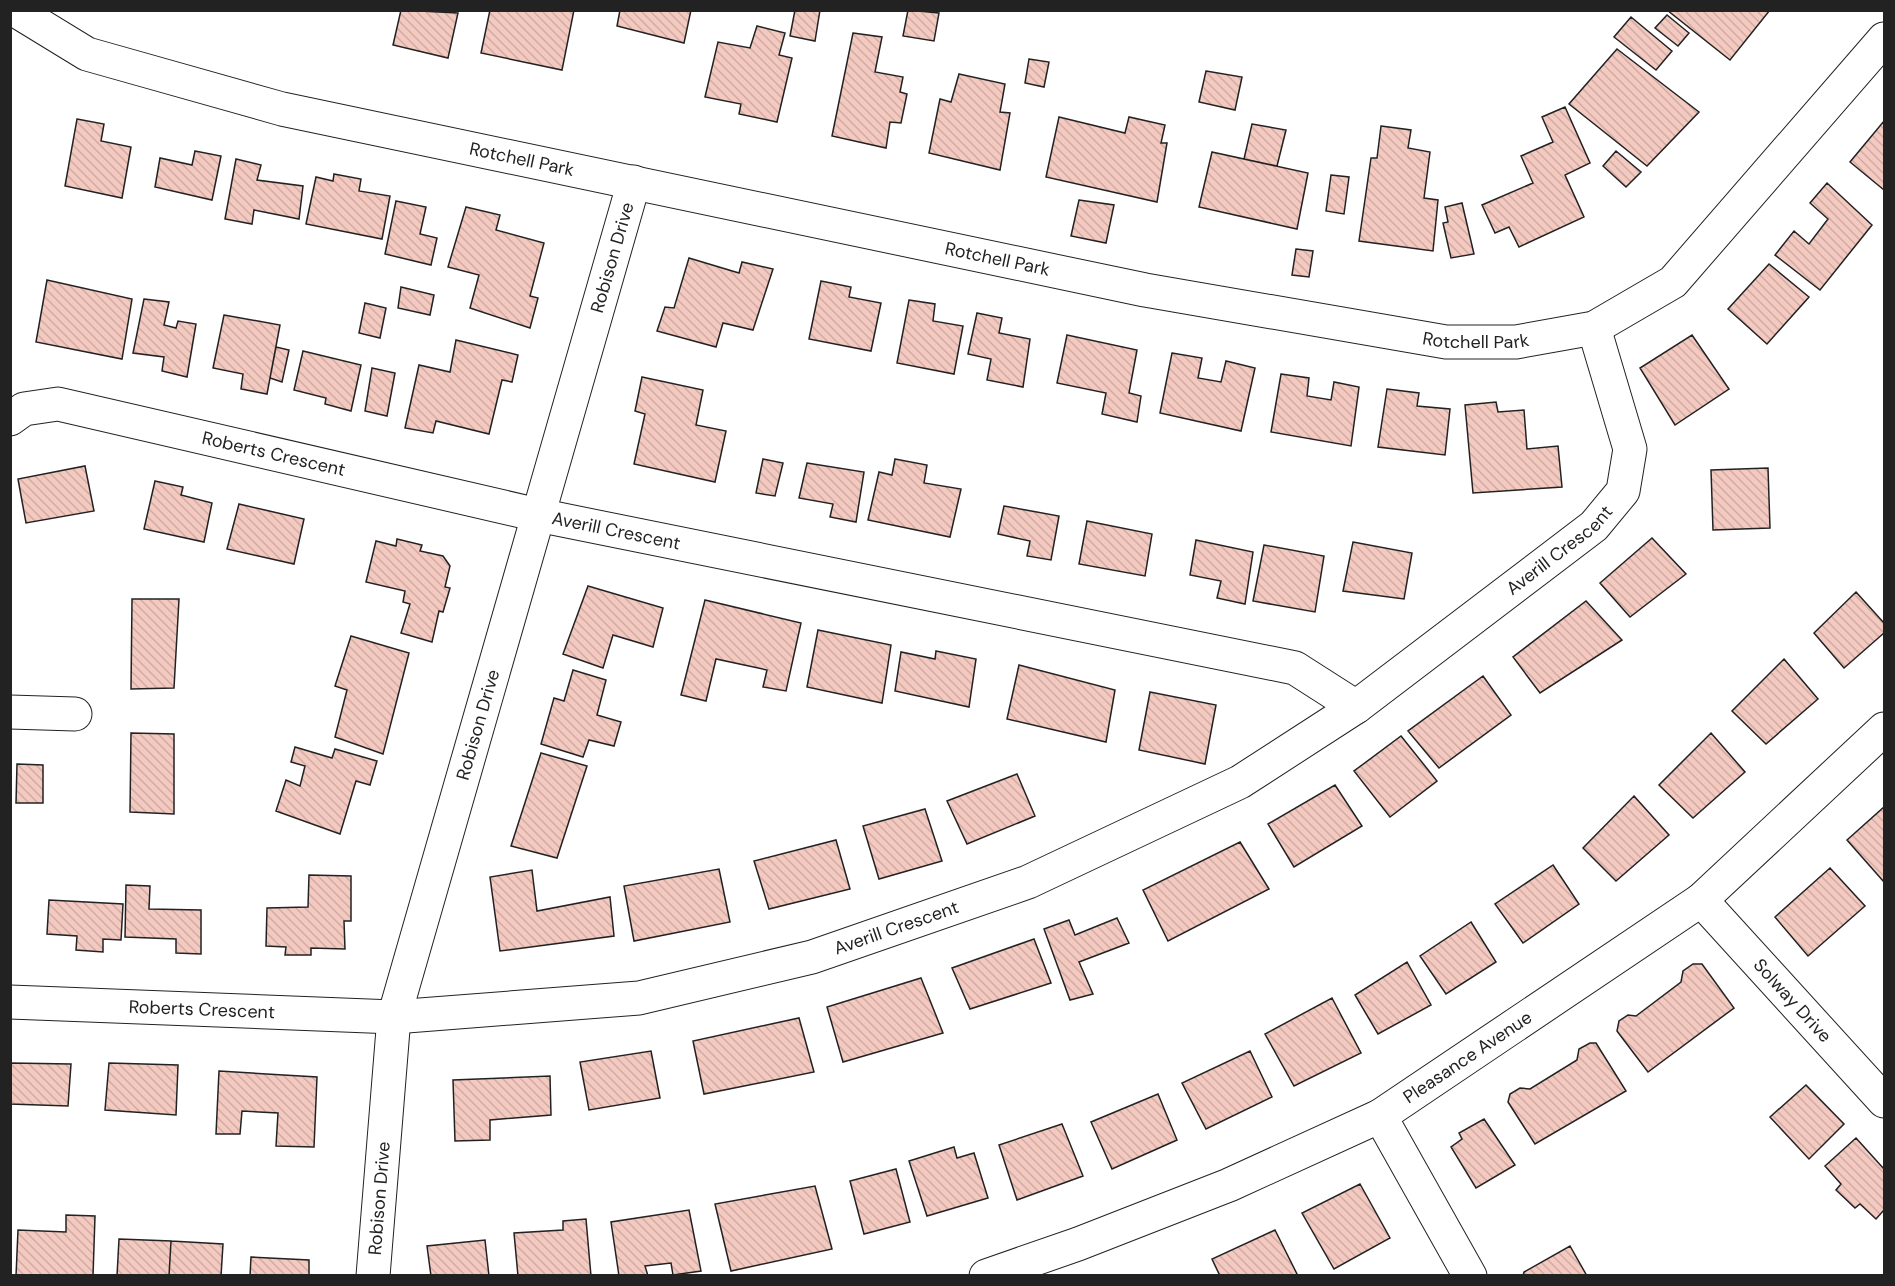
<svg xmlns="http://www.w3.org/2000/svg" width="1895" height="1286" font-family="'DM Sans',sans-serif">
<defs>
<pattern id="building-back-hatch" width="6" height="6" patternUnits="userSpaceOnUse" patternTransform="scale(1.5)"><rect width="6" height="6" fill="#f3c9c0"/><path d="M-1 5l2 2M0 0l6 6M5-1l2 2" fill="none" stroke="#d0aca5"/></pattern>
</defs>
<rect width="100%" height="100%" fill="#fff"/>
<!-- building -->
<path fill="url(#building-back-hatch)" stroke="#222" stroke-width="1.5" d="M 401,10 L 458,13 L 448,58 L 393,45 Z
M 490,10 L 574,10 L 562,70 L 481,53 Z
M 620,10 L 691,10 L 684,43 L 617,26 Z
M 795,10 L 820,10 L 815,41 L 790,36 Z
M 908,10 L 939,13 L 934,41 L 903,36 Z
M 1667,10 L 1770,10 L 1730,60 Z
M 1667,15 L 1689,33 L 1678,46 L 1655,28 Z
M 1631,17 L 1672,51 L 1656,70 L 1614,37 Z
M 757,26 L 785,33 L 779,55 L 792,58 L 777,122 L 739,114 L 741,104 L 705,97 L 718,42 L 750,48 Z
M 853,33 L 882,37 L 875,72 L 903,77 L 900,92 L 907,94 L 901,123 L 890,122 L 886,148 L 832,136 Z
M 1617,49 L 1699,112 L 1647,166 L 1569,104 Z
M 1029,59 L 1049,62 L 1044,87 L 1025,83 Z
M 1206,71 L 1242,77 L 1235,110 L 1199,102 Z
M 959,74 L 1005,84 L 1000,112 L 1010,113 L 1000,170 L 929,153 L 940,99 L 951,102 Z
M 1565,107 L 1590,163 L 1565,175 L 1584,217 L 1519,247 L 1509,227 L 1495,233 L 1482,205 L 1533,183 L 1521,156 L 1553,142 L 1542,117 Z
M 1059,117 L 1125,133 L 1129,117 L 1165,125 L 1161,143 L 1167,143 L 1157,202 L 1046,177 Z
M 77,119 L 104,124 L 101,141 L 131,147 L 122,198 L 65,186 Z
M 1884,121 L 1884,190 L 1850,162 Z
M 1252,124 L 1286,130 L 1277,166 L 1244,159 Z
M 1381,126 L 1411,130 L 1408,148 L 1430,152 L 1424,198 L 1438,200 L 1433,251 L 1359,241 L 1371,158 L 1377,158 Z
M 195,151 L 221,156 L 212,200 L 155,187 L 160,158 L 192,165 Z
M 1616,151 L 1641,172 L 1626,187 L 1603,166 Z
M 1212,152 L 1308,173 L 1297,229 L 1199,207 Z
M 236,159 L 261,165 L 257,180 L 303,186 L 299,219 L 254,210 L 252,224 L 225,219 Z
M 334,174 L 361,179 L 359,191 L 390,196 L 382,239 L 306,224 L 316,177 L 333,181 Z
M 1331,175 L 1349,177 L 1344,214 L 1326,211 Z
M 1827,183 L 1872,225 L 1820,290 L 1775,255 L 1794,231 L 1809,244 L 1828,219 L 1810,203 Z
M 1079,200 L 1114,205 L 1106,243 L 1071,236 Z
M 396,201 L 426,207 L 420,234 L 437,238 L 431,265 L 385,254 Z
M 1462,203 L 1474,254 L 1451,258 L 1443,223 L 1448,222 L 1445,207 Z
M 466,207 L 500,215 L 496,230 L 544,243 L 530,296 L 538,298 L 530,328 L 470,308 L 479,275 L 448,267 Z
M 1296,249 L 1313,251 L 1309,277 L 1292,275 Z
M 689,258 L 739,273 L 742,262 L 773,269 L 753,330 L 723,323 L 716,347 L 657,331 L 665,307 L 674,308 Z
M 1769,264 L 1809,297 L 1767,344 L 1728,309 Z
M 47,280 L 132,299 L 122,359 L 36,342 Z
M 821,281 L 851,287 L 849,297 L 881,303 L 871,351 L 809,339 Z
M 401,287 L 434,295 L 430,315 L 398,308 Z
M 144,299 L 169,302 L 164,325 L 176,328 L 178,321 L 196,324 L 187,377 L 162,371 L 164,357 L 133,353 Z
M 909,300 L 935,304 L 933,321 L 963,326 L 954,374 L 897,363 Z
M 365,303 L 386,308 L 380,338 L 359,333 Z
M 977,313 L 1002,318 L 999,333 L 1030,339 L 1023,387 L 987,380 L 991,359 L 968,354 Z
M 224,315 L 280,325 L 267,394 L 241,389 L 243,374 L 213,368 Z
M 1067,335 L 1137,350 L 1129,393 L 1141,396 L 1137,422 L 1102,414 L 1106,393 L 1057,383 Z
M 1692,335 L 1729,389 L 1675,425 L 1640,368 Z
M 456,340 L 518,355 L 512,382 L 502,380 L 489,434 L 436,421 L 433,433 L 405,428 L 419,365 L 450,372 Z
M 276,347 L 289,350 L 282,382 L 270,378 Z
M 303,351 L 361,365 L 351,411 L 325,404 L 326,398 L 294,390 Z
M 1172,353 L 1202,358 L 1198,378 L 1221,382 L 1226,361 L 1255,368 L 1241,431 L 1160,413 Z
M 372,368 L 395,373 L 387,416 L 365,411 Z
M 1281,374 L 1309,378 L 1307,396 L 1331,400 L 1334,382 L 1359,387 L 1351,446 L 1271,432 Z
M 642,377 L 703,390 L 696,425 L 726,431 L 715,482 L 634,464 L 645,414 L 635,411 Z
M 1387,389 L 1419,393 L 1417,406 L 1450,409 L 1445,455 L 1378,447 Z
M 1496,402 L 1498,412 L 1524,410 L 1527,449 L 1558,446 L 1562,487 L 1473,493 L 1465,405 Z
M 763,459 L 783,463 L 775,496 L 756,493 Z
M 895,459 L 927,465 L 924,483 L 961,489 L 950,537 L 868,520 L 879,472 L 892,475 Z
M 807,463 L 864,472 L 856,522 L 830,517 L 833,504 L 799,498 Z
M 85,466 L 94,511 L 26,523 L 18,479 Z
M 1768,468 L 1770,528 L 1713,530 L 1711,470 Z
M 155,481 L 183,487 L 181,495 L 212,503 L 204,542 L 144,529 Z
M 239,504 L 304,519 L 294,564 L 227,549 Z
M 1004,506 L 1059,516 L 1051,560 L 1027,556 L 1030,541 L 998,534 Z
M 1087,521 L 1152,534 L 1145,576 L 1079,564 Z
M 1652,538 L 1686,574 L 1630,617 L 1600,583 Z
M 397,539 L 422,545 L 420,551 L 443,556 L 450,566 L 445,587 L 450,588 L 443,612 L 439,611 L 432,642 L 401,633 L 410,604 L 403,602 L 405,591 L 366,582 L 376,541 L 396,546 Z
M 1196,540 L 1253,552 L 1245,604 L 1217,598 L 1221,581 L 1190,575 Z
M 1353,542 L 1412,553 L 1404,599 L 1343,591 Z
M 1264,545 L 1324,556 L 1315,612 L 1253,601 Z
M 588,586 L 663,608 L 653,647 L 613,635 L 603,668 L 563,654 Z
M 1856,592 L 1884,623 L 1884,633 L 1844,668 L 1814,633 Z
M 132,599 L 179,599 L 174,688 L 131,689 Z
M 705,600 L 801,623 L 786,691 L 763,687 L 767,670 L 716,659 L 706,701 L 681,695 Z
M 1586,601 L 1622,640 L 1540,693 L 1513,657 Z
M 818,630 L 891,645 L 882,703 L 807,687 Z
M 351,636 L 409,653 L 383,754 L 335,737 L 347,690 L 335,686 Z
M 936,651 L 976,659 L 969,707 L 895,691 L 901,652 L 935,659 Z
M 1784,659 L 1818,699 L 1766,744 L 1732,711 Z
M 1019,665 L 1115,690 L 1106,742 L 1007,719 Z
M 573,670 L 606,680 L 597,715 L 621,722 L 614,746 L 589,740 L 583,757 L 541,744 L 554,698 L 564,701 Z
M 1483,676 L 1511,715 L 1439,768 L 1408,731 Z
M 1150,692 L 1216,705 L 1205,764 L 1139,750 Z
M 131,733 L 174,734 L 174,814 L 130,812 Z
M 1711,733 L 1745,772 L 1693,818 L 1659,785 Z
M 1401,736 L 1437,781 L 1390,817 L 1354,771 Z
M 295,747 L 332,758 L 335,749 L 377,761 L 370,785 L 356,781 L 340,834 L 276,811 L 286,780 L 300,786 L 305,766 L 291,762 Z
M 541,753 L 587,766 L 557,858 L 511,846 Z
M 17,764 L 43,765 L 43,803 L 16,803 Z
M 1017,774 L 1035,816 L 967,844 L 947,801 Z
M 1335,785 L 1362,826 L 1294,867 L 1268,824 Z
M 1634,796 L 1669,835 L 1616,881 L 1583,848 Z
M 1884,807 L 1884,882 L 1847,840 Z
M 925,809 L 942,861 L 879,879 L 863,826 Z
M 836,840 L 850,889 L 769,909 L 754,861 Z
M 1240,842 L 1269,889 L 1168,941 L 1143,890 Z
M 1553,865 L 1579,904 L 1523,943 L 1495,904 Z
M 1830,868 L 1865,906 L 1808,956 L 1775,917 Z
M 719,869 L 730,922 L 634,941 L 624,886 Z
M 532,870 L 537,911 L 610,897 L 614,936 L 500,951 L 490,877 Z
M 309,875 L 351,876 L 351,921 L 344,921 L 345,949 L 311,948 L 311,955 L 285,955 L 286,947 L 266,946 L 267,908 L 308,907 Z
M 126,885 L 150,886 L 149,909 L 201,910 L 201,954 L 176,953 L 176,939 L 125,937 Z
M 49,900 L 123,904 L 121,940 L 103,939 L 103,952 L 76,950 L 77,936 L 47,934 Z
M 1117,918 L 1129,943 L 1079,962 L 1093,994 L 1070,1000 L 1044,929 L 1069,920 L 1075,935 Z
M 1471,922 L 1496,962 L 1446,994 L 1420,956 Z
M 1034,939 L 1051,983 L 970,1009 L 952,968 Z
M 1407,962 L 1431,1005 L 1378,1034 L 1355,995 Z
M 1693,964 L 1702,964 L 1734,1008 L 1648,1072 L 1617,1031 L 1619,1021 L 1628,1015 L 1636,1016 L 1681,982 L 1683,971 Z
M 921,978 L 943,1033 L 843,1062 L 827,1007 Z
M 1332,998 L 1361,1053 L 1294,1086 L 1265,1034 Z
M 799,1018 L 814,1072 L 704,1094 L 693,1041 Z
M 1590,1043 L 1596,1043 L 1626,1091 L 1535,1144 L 1508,1102 L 1510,1094 L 1520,1088 L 1530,1089 L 1577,1060 L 1579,1049 Z
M 651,1051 L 660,1098 L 589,1110 L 580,1062 Z
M 1250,1051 L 1272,1097 L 1206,1129 L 1182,1083 Z
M 10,1063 L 71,1064 L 68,1106 L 10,1104 Z
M 109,1063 L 178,1065 L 176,1115 L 105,1110 Z
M 219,1071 L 317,1077 L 314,1147 L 276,1146 L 278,1113 L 242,1111 L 240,1134 L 216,1134 Z
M 550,1076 L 551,1115 L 490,1120 L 490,1140 L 455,1141 L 453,1080 Z
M 1806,1085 L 1844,1124 L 1809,1159 L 1770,1117 Z
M 1158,1094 L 1177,1140 L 1112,1169 L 1091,1122 Z
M 1484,1119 L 1515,1165 L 1476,1188 L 1451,1147 L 1462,1139 L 1459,1133 Z
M 1062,1124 L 1083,1176 L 1017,1200 L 999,1145 Z
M 1856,1138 L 1884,1169 L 1884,1210 L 1876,1219 L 1860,1204 L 1855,1208 L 1836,1190 L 1841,1184 L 1825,1166 Z
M 954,1147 L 957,1158 L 974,1153 L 988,1198 L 927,1216 L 909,1161 Z
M 896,1169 L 910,1222 L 864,1234 L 850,1181 Z
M 1360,1184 L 1390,1238 L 1334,1269 L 1302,1213 Z
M 815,1186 L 832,1249 L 731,1271 L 715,1204 Z
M 689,1210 L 701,1271 L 673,1275 L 671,1263 L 645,1266 L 648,1276 L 619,1276 L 611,1222 Z
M 66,1215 L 95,1216 L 93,1276 L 16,1276 L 18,1230 L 66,1232 Z
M 586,1219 L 591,1276 L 518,1276 L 514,1233 L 563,1230 L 563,1221 Z
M 1275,1230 L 1298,1276 L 1220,1276 L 1212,1259 Z
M 119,1239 L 171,1241 L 169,1276 L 117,1276 Z
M 485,1240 L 489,1276 L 431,1276 L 427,1246 Z
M 171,1241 L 223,1244 L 221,1276 L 169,1276 Z
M 1570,1246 L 1587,1276 L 1523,1276 L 1524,1272 Z
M 251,1257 L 309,1260 L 309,1276 L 250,1276 Z"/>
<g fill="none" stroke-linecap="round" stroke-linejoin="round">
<!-- minor casing -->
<g stroke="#222" stroke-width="35">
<g id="minor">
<path id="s1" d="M 15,10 L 87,54 L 282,109 L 1145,290 L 1446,342 L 1516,342 L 1594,328 L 1673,282 L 1884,39"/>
<path id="s2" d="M 10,419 L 24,409 L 58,404 L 538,515 L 1295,668 L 1356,707"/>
<path d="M 10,712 L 75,714"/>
<path id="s3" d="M 1701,900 L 1884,1101"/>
<path id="s4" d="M 10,1002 L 394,1017 L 639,998 L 812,957 L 1028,882 L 1240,782 L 1356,707 L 1594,526 L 1623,491 L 1630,449 L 1594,328"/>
<path d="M 1380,1116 L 1470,1276"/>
<path id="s5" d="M 373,1276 L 394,1017 L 634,182"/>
</g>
</g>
<!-- major casing -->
<g stroke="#222" stroke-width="35">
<g id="major">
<path id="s6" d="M 986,1276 L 1078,1244 L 1229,1185 L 1380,1116 L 1701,900 L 1884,729"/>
</g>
</g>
<!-- minor -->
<use href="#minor" stroke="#fff" stroke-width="33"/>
<!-- major -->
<use href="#major" stroke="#fff" stroke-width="33"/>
</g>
<g text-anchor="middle" stroke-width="4.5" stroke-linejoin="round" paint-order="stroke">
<!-- street labels -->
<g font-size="18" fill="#222" stroke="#fff">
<text dy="6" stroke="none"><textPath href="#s1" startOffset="532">Rotchell Park</textPath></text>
<text dy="6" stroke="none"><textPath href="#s5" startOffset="1050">Robison Drive</textPath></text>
<text dy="6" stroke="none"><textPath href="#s1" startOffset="1018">Rotchell Park</textPath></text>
<text dy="6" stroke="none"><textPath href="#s1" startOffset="1504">Rotchell Park</textPath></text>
<text dy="6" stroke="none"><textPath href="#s2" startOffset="273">Roberts Crescent</textPath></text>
<text dy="6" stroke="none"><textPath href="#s2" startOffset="624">Averill Crescent</textPath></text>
<text dy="6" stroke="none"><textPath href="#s4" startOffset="1666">Averill Crescent</textPath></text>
<text dy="6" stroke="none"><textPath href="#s5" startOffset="564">Robison Drive</textPath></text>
<text dy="6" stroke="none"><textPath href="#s4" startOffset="897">Averill Crescent</textPath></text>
<text dy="6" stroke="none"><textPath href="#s3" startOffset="136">Solway Drive</textPath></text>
<text dy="6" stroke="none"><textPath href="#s4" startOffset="192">Roberts Crescent</textPath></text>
<text dy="6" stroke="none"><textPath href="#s6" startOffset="531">Pleasance Avenue</textPath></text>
<text dy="6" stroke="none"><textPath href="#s5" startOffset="78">Robison Drive</textPath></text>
</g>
</g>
<!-- border -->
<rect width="1895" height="1286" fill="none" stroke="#222222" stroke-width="24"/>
</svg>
